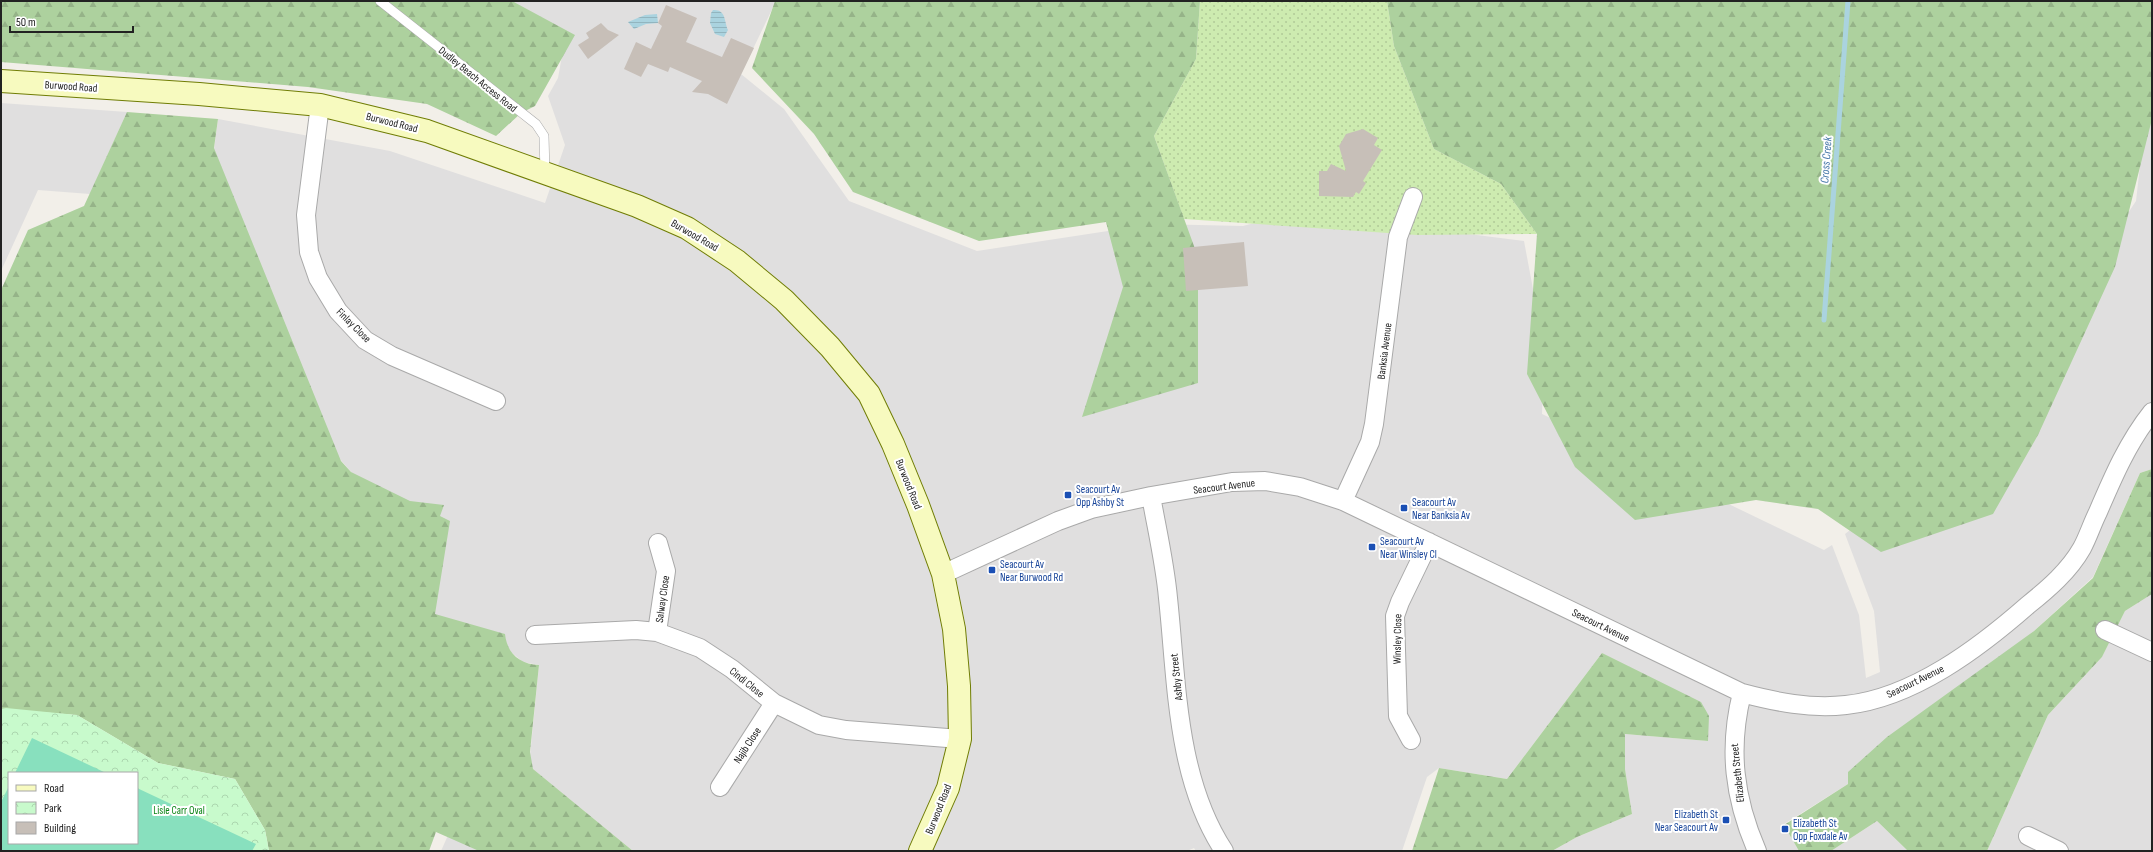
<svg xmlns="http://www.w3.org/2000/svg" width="2153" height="852" font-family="'Sofia Sans Condensed',sans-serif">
<defs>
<pattern id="grass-dots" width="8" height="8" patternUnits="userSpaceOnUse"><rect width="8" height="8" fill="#cdebb0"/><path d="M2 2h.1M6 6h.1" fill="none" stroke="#b0c997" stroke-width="1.8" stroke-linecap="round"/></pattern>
<pattern id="forest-firs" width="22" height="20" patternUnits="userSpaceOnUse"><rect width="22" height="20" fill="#add19e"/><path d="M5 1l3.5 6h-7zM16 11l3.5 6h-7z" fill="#95b388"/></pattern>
<pattern id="park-crowns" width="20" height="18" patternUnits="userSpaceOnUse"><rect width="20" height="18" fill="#c8facc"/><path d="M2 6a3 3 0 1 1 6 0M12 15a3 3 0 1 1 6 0" fill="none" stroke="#acd6af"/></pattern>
<pattern id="water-rules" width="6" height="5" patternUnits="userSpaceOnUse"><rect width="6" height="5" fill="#aad3df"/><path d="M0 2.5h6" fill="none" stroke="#92b5bf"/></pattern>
</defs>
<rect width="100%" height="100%" fill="#f2efe9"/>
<!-- residential -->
<path fill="#e0dfdf" d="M 508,1 L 776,1 L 741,74 L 784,109 L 849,201 L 977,251 L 1154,224 L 1243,226 L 1295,212 L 1524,241 L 1544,348 L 1542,414 L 1824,550 L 1832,545 L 1859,615 L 1866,678 L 1880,672 L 1874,611 L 1845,534 L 1961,443 L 2014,385 L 2136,201 L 2152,60 L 2152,469 L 2140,473 L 2093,577 L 2034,631 L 1848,784 L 1784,824 L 1799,851 L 1552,851 L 1577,837 L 1632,814 L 1625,769 L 1625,734 L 1708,741 L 1602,653 L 1507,779 L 1439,768 L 1427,777 L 1402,851 L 1196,851 L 1194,848 L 1187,851 L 633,851 L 529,766 L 539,665 L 523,662 L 511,652 L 506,644 L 401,604 L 372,496 L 221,322 L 202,242 L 218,119 L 390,151 L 545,203 L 565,145 L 548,96 L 558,78 L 565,39 Z
M 1,103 L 127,112 L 90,194 L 38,190 L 1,271 Z
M 2152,594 L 2152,851 L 1987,851 L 2048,715 L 2102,657 L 2125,611 Z
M 1877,821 L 1908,851 L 1831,851 Z
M 449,833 L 489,851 L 441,851 Z"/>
<!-- grass -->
<path fill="url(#grass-dots)" d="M 1200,1 L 1387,1 L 1394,46 L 1434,149 L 1501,184 L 1537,234 L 1417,235 L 1184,219 L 1154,136 L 1196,59 Z"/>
<!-- forest -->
<path fill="url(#forest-firs)" d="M 1,1 L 512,1 L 575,35 L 535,106 L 521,113 L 496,136 L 427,104 L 308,87 L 1,62 Z
M 775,1 L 1200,1 L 1196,59 L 1154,136 L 1198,257 L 1198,383 L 1082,417 L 1123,287 L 1106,222 L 979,241 L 853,192 L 814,134 L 752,68 Z
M 1387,1 L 2152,1 L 2152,119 L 2115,267 L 2038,435 L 1993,514 L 1881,552 L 1818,509 L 1756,500 L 1635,520 L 1575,467 L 1527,374 L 1537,234 L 1501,184 L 1434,149 L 1394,46 Z
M 127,112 L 218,119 L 214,148 L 341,461 L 351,472 L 410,501 L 444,505 L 440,516 L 450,521 L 435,614 L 505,634 C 507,653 519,664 539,665 L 530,752 L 533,769 L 633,851 L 479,851 L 436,832 L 429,851 L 269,851 L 265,830 L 235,779 L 158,763 L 77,715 L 1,709 L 1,290 L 28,230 L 84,206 Z
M 2152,469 L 2152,594 L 2125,611 L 2102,657 L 2048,715 L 1987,851 L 1908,851 L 1877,821 L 1831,851 L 1799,851 L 1784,825 L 1848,784 L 1848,772 L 1887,737 L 2034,631 L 2093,578 L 2140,473 Z
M 1602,653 L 1701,702 L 1709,716 L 1708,741 L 1625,734 L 1625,769 L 1632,814 L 1577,837 L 1552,851 L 1412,851 L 1439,768 L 1507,779 Z"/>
<!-- park -->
<path fill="url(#park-crowns)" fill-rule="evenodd" d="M 6,708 L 77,715 L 158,763 L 235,779 L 265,830 L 269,851 L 1,851 L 1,709 ZM 9,773 L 137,773 L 137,843 L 9,843 Z"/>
<!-- pitch -->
<path fill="#88e0be" d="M 32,738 L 106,773 L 15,773 Z
M 9,786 L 9,843 L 137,843 L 137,788 L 256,844 L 252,851 L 1,851 L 1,802 Z"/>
<!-- water -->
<path fill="url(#water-rules)" d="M 713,10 C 726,9 724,21 728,30 L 724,37 L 715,34 L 710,23 L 711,13 Z
M 657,14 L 658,23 L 646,24 L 634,29 L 628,22 L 645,15 Z"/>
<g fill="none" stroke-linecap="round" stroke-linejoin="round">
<!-- stream -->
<path stroke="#aad3df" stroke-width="5" d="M 1824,320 L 1848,1"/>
</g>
<!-- building -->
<path fill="#c7bfb8" d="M 666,5 L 697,18 L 686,42 L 722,57 L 731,38 L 754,48 L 727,104 L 708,94 L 692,92 L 702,81 L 670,67 L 668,72 L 648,64 L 641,77 L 624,69 L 636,42 L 651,49 L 662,26 L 658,23 Z
M 601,23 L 608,30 L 619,35 L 588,59 L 578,45 L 589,38 L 586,33 Z
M 1363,129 L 1378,138 L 1374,145 L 1382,150 L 1363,181 L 1366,183 L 1359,194 L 1356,192 L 1353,197 L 1319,196 L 1319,171 L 1327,171 L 1331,164 L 1346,171 L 1339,146 L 1346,134 Z
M 1244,242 L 1248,286 L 1186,291 L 1183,248 Z"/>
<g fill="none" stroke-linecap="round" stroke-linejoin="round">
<!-- lane casing -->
<g stroke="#a9a9a9" stroke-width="10">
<path id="lane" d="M 380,1 L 536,124 L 544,136 L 545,173"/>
</g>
<!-- street casing -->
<g stroke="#a9a9a9" stroke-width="20">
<path id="street" d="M 320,105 L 306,215 L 309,252 L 318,278 L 338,311 L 365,340 L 392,356 L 496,401
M 1151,496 C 1157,530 1165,564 1168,598 C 1177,682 1176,778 1224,851
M 1343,501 L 1370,442 L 1374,424 L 1398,237 L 1413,197
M 943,574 L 1058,521 L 1091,509 L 1151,496 L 1232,482 L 1265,481 L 1300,487 L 1343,501 L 1742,693 C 1776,702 1810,709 1846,705 C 1913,698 1979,648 2028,605 C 2048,589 2069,571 2082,548 C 2088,537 2092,524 2098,512 C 2113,477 2128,442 2152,412
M 2105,630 L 2152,652
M 657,632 L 666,571 L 658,543
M 535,635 L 636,630 L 657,632 L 700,648 L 732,669 L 774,703 L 819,725 L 846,730 L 960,739
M 1742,693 C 1728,749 1734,798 1757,851
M 1411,740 L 1398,716 L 1395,616 L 1400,602 L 1429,542
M 720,787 L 774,703
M 2028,836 L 2059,851"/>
</g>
<!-- secondary casing -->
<g stroke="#707d05" stroke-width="24">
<path id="secondary" d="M 1,81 L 199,94 L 320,105 L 427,131 L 637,206 L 687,228 L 737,261 L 784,300 L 830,347 L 869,394 L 893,444 L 918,505 L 943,574 L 954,629 L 959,686 L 960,739 L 948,788 L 920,851"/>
</g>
<!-- lane -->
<use href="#lane" stroke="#fff" stroke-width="9"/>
<!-- street -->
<use href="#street" stroke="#fff" stroke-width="18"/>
<!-- secondary -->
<use href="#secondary" stroke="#f7fabf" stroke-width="22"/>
</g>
<!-- markers -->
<g fill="#1a4fb4" stroke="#fff" stroke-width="1.5">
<rect x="1064" y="491" width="8" height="8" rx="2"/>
<rect x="1400" y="504" width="8" height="8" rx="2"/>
<rect x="1368" y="543" width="8" height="8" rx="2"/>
<rect x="988" y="566" width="8" height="8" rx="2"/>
<rect x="1722" y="816" width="8" height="8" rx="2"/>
<rect x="1781" y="825" width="8" height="8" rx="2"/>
</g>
<g text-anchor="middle" stroke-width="4" stroke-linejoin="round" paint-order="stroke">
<!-- street labels -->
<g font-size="11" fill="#222" stroke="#fff">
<text transform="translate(478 79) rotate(39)" y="4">Dudley Beach Access Road</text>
<text transform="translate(71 86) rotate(4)" y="4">Burwood Road</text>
<text transform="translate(392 122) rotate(14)" y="4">Burwood Road</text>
<text transform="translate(695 235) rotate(30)" y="4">Burwood Road</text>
<text transform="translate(354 325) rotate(45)" y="4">Finlay Close</text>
<text transform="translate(1384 351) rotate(-83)" y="4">Banksia Avenue</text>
<text transform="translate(909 484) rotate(68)" y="4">Burwood Road</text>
<text transform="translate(1224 486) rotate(-7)" y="4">Seacourt Avenue</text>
<text transform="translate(662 599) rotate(-82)" y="4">Salway Close</text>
<text transform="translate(1601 625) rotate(26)" y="4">Seacourt Avenue</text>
<text transform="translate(1397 639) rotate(-89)" y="4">Winsley Close</text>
<text transform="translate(1176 677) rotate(-96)" y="4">Ashby Street</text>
<text transform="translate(1915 681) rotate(-26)" y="4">Seacourt Avenue</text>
<text transform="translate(747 682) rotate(39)" y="4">Cindi Close</text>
<text transform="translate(747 745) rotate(-57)" y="4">Najib Close</text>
<text transform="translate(1737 773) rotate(-96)" y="4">Elizabeth Street</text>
<text transform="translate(938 809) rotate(-68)" y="4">Burwood Road</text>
</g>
<!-- transit labels -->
<g font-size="11" fill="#164399" stroke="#fff" text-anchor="start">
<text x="1076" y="493">Seacourt Av<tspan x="1076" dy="13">Opp Ashby St</tspan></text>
<text x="1412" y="506">Seacourt Av<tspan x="1412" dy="13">Near Banksia Av</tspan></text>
<text x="1380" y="545">Seacourt Av<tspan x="1380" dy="13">Near Winsley Cl</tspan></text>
<text x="1000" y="568">Seacourt Av<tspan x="1000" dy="13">Near Burwood Rd</tspan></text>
<text x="1718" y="818" text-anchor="end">Elizabeth St<tspan x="1718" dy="13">Near Seacourt Av</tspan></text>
<text x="1793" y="827">Elizabeth St<tspan x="1793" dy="13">Opp Foxdale Av</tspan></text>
</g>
<!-- park labels -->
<g font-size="11" fill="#0c8416" stroke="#fff">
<text x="179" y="814">Lisle Carr Oval</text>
</g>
<!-- water labels -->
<g font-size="12" font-style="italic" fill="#4a7aab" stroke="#fff">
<text transform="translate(1826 160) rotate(-86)" y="4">Cross Creek</text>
</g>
</g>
<!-- border -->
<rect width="2153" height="852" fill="none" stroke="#222222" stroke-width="4"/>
<!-- legend -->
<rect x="8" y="772" width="130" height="72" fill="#ffffff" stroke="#a7a7a7"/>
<rect x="16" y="785" width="20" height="6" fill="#f7fabf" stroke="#a7a7a7"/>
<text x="44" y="792" font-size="12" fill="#222222">Road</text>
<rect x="16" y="802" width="20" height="12" fill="url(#park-crowns)" stroke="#a7a7a7"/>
<text x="44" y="812" font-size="12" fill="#222222">Park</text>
<rect x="16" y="822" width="20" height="12" fill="#c7bfb8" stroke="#a7a7a7"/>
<text x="44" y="832" font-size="12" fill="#222222">Building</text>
<!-- scale -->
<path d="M10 26v6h123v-6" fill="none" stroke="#222222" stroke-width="2"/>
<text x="16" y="26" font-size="12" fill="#222222" stroke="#ffffff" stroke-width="3" paint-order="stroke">50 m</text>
</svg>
